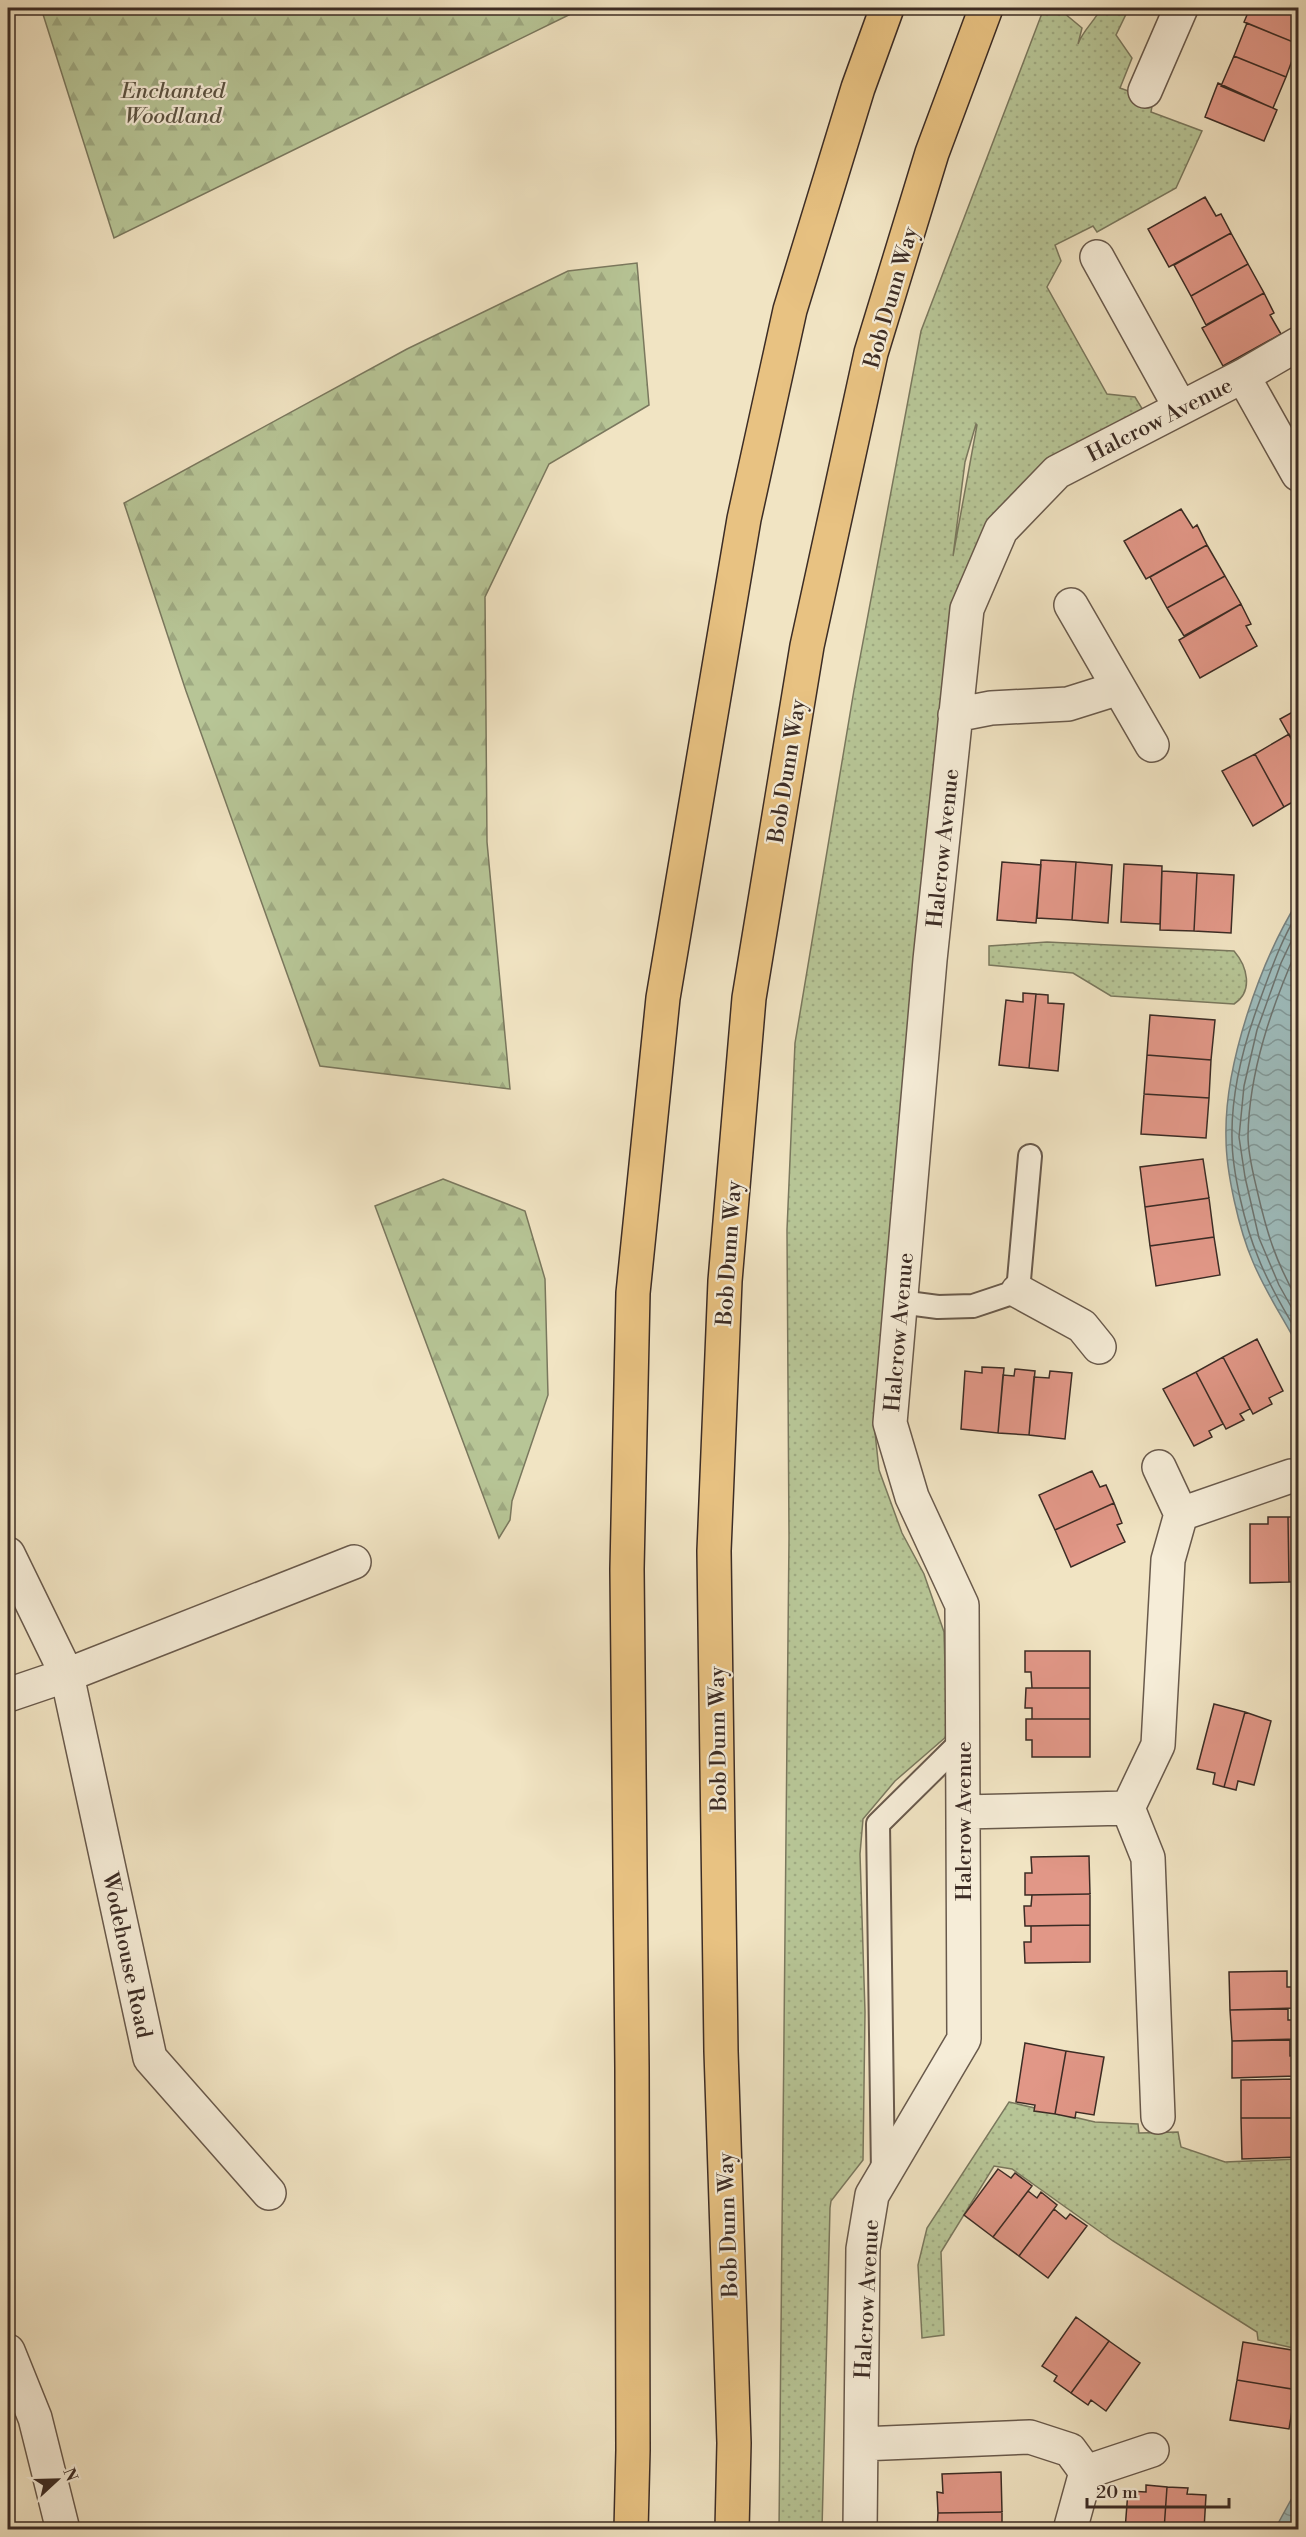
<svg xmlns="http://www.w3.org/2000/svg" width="1306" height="2537" font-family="'Libre Bodoni',serif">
<defs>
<pattern id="grass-dots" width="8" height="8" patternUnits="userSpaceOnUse" patternTransform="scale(1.5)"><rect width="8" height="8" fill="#b7c596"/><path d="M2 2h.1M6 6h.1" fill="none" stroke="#9ea981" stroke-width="1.8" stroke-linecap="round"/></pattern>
<pattern id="forest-firs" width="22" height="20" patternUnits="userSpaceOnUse" patternTransform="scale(1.5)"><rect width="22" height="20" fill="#b7c596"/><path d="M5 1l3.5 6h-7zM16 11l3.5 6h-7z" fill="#9ea981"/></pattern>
<pattern id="water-waves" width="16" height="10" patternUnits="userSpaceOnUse" patternTransform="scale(1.5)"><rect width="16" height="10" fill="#9ebcbc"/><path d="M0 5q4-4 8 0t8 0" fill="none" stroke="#829999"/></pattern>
</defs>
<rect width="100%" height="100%" fill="#f1e4c3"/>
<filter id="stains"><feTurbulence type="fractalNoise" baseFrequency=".00333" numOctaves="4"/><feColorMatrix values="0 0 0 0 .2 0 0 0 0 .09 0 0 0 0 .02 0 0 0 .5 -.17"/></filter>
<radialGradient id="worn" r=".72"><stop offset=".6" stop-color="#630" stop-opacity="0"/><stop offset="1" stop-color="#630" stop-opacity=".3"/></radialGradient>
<!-- grass -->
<path fill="url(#grass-dots)" stroke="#7a785e" stroke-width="1.5" fill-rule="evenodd" d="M 1044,8 L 1058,8 L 1082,28 L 1078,44 C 1083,30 1095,21 1101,8 L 1129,8 L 1116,35 L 1132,58 L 1120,88 L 1153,100 L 1151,112 L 1202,131 L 1176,188 L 1097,232 L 1093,226 L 1055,245 L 1061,261 L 1047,287 L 1107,394 L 1135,397 L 1146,415 L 981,548 L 874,1423 L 879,1470 L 902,1533 L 924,1574 L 944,1632 L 947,1736 L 895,1781 L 863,1819 L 860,1854 L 865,2012 L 863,2160 L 831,2201 L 830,2208 L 822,2529 L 779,2530 L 789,1538 L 787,1230 L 795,1043 L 854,690 L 921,331 ZM 976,424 L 977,425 L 953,556 L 965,462 Z
M 1047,942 L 1234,951 C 1247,966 1254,991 1234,1004 L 1111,996 L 1073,973 L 989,965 L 989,946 Z
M 1009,2102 L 1095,2122 L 1138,2124 L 1139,2133 L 1178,2132 L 1181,2147 L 1225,2162 L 1298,2159 L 1298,2349 L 1258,2340 L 1257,2332 L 1113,2241 L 1012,2169 L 994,2166 L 941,2252 L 944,2335 L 922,2338 L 918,2265 L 927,2228 Z"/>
<!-- forest -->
<path fill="url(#forest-firs)" stroke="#7a785e" stroke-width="1.5" d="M 41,8 L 583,8 L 114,238 Z
M 637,263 L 649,405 L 549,464 L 485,597 L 487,842 L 510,1089 L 320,1066 L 186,691 L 124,503 L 407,349 L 568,271 Z
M 443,1179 L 525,1211 L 545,1279 L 548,1395 L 512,1501 L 510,1520 L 499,1538 L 375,1206 Z"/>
<!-- water -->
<path fill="url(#water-waves)" stroke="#778280" stroke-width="1.5" d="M 1298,901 L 1298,1346 C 1283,1318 1265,1291 1253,1262 C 1239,1230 1226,1172 1226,1138 C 1224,1065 1260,962 1298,901 Z
M 1298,2487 L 1298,2529 L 1275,2529 Z"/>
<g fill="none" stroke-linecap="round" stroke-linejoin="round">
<!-- shore -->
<path stroke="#6d7470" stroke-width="1.5" d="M 1298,913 C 1281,940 1271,970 1260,1000 C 1244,1043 1231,1092 1232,1138 C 1232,1171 1245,1226 1258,1257 C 1268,1284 1284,1309 1298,1334
M 1298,927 L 1281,963 L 1257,1030 L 1244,1086 L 1239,1137 L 1245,1177 L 1259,1238 L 1279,1285 L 1298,1319
M 1298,947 C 1272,1006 1249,1071 1248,1136 C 1248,1154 1253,1173 1257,1190 C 1267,1234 1276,1262 1298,1301"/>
</g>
<!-- building -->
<path fill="#e19787" stroke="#3c2c25" stroke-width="1.5" d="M 1250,8 L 1298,8 L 1298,44 L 1244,22 Z
M 1247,23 L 1298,44 L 1286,77 L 1234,56 Z
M 1234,56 L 1286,77 L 1273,108 L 1221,86 Z
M 1218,83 L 1277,110 L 1264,141 L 1205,117 Z
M 1205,197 L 1216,216 L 1221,214 L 1231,233 L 1169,267 L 1148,229 Z
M 1231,233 L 1248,264 L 1191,296 L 1174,265 Z
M 1248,264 L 1264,293 L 1206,325 L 1191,296 Z
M 1264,293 L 1274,313 L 1270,315 L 1281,334 L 1223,366 L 1202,328 Z
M 1181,509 L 1193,528 L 1197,525 L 1207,545 L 1146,579 L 1124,541 Z
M 1207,545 L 1225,576 L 1167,608 L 1150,577 Z
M 1225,576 L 1241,604 L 1184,636 L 1167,608 Z
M 1241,604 L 1251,624 L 1246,626 L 1257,646 L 1200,678 L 1179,640 Z
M 1298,709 L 1298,751 L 1280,719 Z
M 1289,734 L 1298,751 L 1298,799 L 1284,807 L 1255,754 Z
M 1255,754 L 1284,807 L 1253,826 L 1222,771 Z
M 1041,860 L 1076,862 L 1072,920 L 1037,918 Z
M 1002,862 L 1041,865 L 1036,923 L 997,920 Z
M 1076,862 L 1112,865 L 1108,923 L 1072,920 Z
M 1124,864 L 1162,866 L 1160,924 L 1121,922 Z
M 1162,871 L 1197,873 L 1194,931 L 1160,930 Z
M 1197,873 L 1234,875 L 1231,933 L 1194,931 Z
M 1023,993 L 1036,994 L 1029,1068 L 999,1065 L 1006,1000 L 1023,1002 Z
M 1036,994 L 1048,995 L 1048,1003 L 1064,1004 L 1058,1071 L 1029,1068 Z
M 1150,1015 L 1215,1020 L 1211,1060 L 1147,1055 Z
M 1147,1055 L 1211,1060 L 1209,1098 L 1144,1094 Z
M 1144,1094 L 1209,1098 L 1206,1138 L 1141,1134 Z
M 1203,1159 L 1209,1198 L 1145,1207 L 1140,1167 Z
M 1209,1198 L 1214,1237 L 1150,1246 L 1145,1207 Z
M 1214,1237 L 1220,1275 L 1156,1286 L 1150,1246 Z
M 1257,1339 L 1283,1391 L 1269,1398 L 1272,1404 L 1253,1414 L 1223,1357 Z
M 1223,1357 L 1250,1409 L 1240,1414 L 1244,1420 L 1226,1429 L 1196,1372 Z
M 982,1367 L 1004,1368 L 998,1433 L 961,1429 L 965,1371 L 982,1373 Z
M 1015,1369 L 1035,1371 L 1029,1435 L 998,1433 L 1003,1375 L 1014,1376 Z
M 1050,1371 L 1072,1373 L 1065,1439 L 1029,1435 L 1034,1377 L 1049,1378 Z
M 1196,1372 L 1223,1424 L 1209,1431 L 1212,1437 L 1194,1446 L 1163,1389 Z
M 1092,1471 L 1100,1487 L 1106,1485 L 1114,1503 L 1055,1530 L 1039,1495 Z
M 1114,1503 L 1122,1523 L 1117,1525 L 1125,1542 L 1071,1567 L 1055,1530 Z
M 1268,1517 L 1288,1517 L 1289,1582 L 1250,1583 L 1250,1524 L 1268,1524 Z
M 1288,1517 L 1298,1517 L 1298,1582 L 1289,1582 Z
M 1025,1651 L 1090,1651 L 1090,1688 L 1032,1688 L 1031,1672 L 1025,1672 Z
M 1026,1688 L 1090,1688 L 1090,1719 L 1032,1719 L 1032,1708 L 1025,1708 Z
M 1214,1704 L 1245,1712 L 1224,1787 L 1213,1784 L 1215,1773 L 1197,1769 Z
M 1245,1712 L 1271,1721 L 1254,1785 L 1238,1781 L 1236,1790 L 1224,1787 Z
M 1026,1719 L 1090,1719 L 1090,1757 L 1032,1757 L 1032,1740 L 1026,1740 Z
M 1089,1856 L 1090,1894 L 1025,1895 L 1025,1873 L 1032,1873 L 1031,1857 Z
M 1090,1894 L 1090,1925 L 1025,1926 L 1024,1906 L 1031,1906 L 1032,1895 Z
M 1090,1925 L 1090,1962 L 1025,1963 L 1024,1942 L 1031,1942 L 1031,1926 Z
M 1287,1971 L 1287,1987 L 1294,1987 L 1295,2008 L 1230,2010 L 1229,1972 Z
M 1288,2009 L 1288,2020 L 1295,2020 L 1296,2039 L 1232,2041 L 1230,2010 Z
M 1290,2040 L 1290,2056 L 1297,2055 L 1297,2076 L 1232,2078 L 1232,2041 Z
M 1025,2043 L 1066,2051 L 1055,2114 L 1034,2111 L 1035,2105 L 1016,2102 Z
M 1066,2051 L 1104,2057 L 1094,2115 L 1076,2112 L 1075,2118 L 1055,2114 Z
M 1298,2079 L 1298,2118 L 1241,2118 L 1241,2080 Z
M 1241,2118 L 1298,2118 L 1298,2157 L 1242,2159 Z
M 998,2169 L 1011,2178 L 1015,2173 L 1032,2186 L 993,2237 L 964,2215 Z
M 1028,2191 L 1037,2198 L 1041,2192 L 1057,2205 L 1019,2256 L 993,2237 Z
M 1054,2209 L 1066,2219 L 1070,2214 L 1087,2226 L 1048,2278 L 1019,2256 Z
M 1076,2317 L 1109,2341 L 1071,2393 L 1054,2381 L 1057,2376 L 1042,2366 Z
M 1109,2341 L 1140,2363 L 1106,2411 L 1091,2400 L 1088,2405 L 1071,2393 Z
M 1243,2342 L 1298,2351 L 1298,2390 L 1237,2380 Z
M 1237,2380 L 1298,2390 L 1297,2411 L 1292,2411 L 1289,2429 L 1230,2420 Z
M 1001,2472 L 1002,2512 L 938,2513 L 937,2492 L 943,2493 L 942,2474 Z
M 1146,2485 L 1167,2487 L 1164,2530 L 1125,2530 L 1128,2491 L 1146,2492 Z
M 1167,2487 L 1188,2488 L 1187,2494 L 1206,2495 L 1204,2530 L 1164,2530 Z
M 1002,2512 L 1002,2530 L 937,2530 L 938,2513 Z"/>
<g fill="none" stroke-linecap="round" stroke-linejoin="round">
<!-- service casing -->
<g stroke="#695a4c" stroke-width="26">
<path id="service" d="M 900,1302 L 938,1307 L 973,1306 L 1018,1291 L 1030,1156
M 883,2174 L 878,1824 L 963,1740"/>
</g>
<!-- minor casing -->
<g stroke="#695a4c" stroke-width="36">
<path id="minor" d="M 1145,91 L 1181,8
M 1097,257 L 1180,407
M 1243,376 L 1298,474
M 1119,688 L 1152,745
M 955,715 L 991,708 L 1068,704 L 1119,688 L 1071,605
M 1018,1291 L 1082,1326 L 1099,1347
M 1181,1514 L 1291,1476
M 8,1554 L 67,1675 L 150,2058 L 269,2193
M 8,1695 L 67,1675 L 354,1562
M 1128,1808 L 1148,1858 L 1158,2117
M 963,1812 L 1128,1808 L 1158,1745 L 1168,1560 L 1181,1514 L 1159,1467
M 8,2351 L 35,2418 L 63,2530
M 861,2444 L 1030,2437 L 1070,2450 L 1086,2472 L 1070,2530
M 1086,2472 L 1152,2450
M 860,2530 L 863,2249 L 872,2195 L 964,2039 L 962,1605 L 912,1497 L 890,1423 L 930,960 L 967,609 L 1001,530 L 1057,472 L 1243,376 L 1298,344"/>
</g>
<!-- primary casing -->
<g stroke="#3c2c25" stroke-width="36">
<path id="primary" d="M 631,2530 L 633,2450 L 632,2067 L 627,1569 L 633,1293 L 663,998 L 744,519 L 790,310 L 858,88 L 887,8
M 732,2530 L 734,2443 L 721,2051 L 714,1551 L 725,1281 L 749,998 L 807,646 L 871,353 L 932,153 L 986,8"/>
</g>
<!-- service -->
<use href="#service" stroke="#f6edd8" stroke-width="22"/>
<!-- minor -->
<use href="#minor" stroke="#f6edd8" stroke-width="33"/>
<!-- primary -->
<use href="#primary" stroke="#e8c282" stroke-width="33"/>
</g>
<g text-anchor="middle" stroke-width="4.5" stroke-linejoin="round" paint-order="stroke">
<!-- park labels -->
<g font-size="22" font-style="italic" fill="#5b5241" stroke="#f6edd8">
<text x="173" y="98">Enchanted<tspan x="173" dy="25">Woodland</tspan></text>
</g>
<!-- street labels -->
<g font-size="22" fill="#3c2c25" stroke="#f6edd8">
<text transform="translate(890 297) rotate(-74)" y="8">Bob Dunn Way</text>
<text transform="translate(1159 419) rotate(-27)" y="8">Halcrow Avenue</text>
<text transform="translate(786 771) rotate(-81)" y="8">Bob Dunn Way</text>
<text transform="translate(942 848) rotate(-84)" y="8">Halcrow Avenue</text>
<text transform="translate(728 1253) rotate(-86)" y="8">Bob Dunn Way</text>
<text transform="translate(898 1332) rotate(-85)" y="8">Halcrow Avenue</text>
<text transform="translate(717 1739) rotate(-91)" y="8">Bob Dunn Way</text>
<text transform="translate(963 1821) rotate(-90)" y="8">Halcrow Avenue</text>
<text transform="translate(128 1955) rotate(78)" y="8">Wodehouse Road</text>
<text transform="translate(727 2225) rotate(-92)" y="8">Bob Dunn Way</text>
<text transform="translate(866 2299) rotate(-87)" y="8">Halcrow Avenue</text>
</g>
</g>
<!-- margin -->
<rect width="1306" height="2537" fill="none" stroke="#f1e4c3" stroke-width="30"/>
<rect x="9" y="9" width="1288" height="2519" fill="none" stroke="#3c2c25" stroke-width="3"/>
<rect x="15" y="15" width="1276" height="2507" fill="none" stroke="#3c2c25" stroke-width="1.5"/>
<!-- north arrow -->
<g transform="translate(57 2480) rotate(68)" stroke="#f6edd8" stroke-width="4.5" paint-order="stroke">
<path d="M0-4.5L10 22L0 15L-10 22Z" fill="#3c2c25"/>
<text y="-9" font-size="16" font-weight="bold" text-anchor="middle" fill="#3c2c25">N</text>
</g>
<!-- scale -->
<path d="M1087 2498v9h142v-9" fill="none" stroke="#3c2c25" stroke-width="3"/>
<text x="1096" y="2498" font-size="18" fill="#3c2c25" stroke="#f6edd8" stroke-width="4.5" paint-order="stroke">20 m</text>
<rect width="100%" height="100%" filter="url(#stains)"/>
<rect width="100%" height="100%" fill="url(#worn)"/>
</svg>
